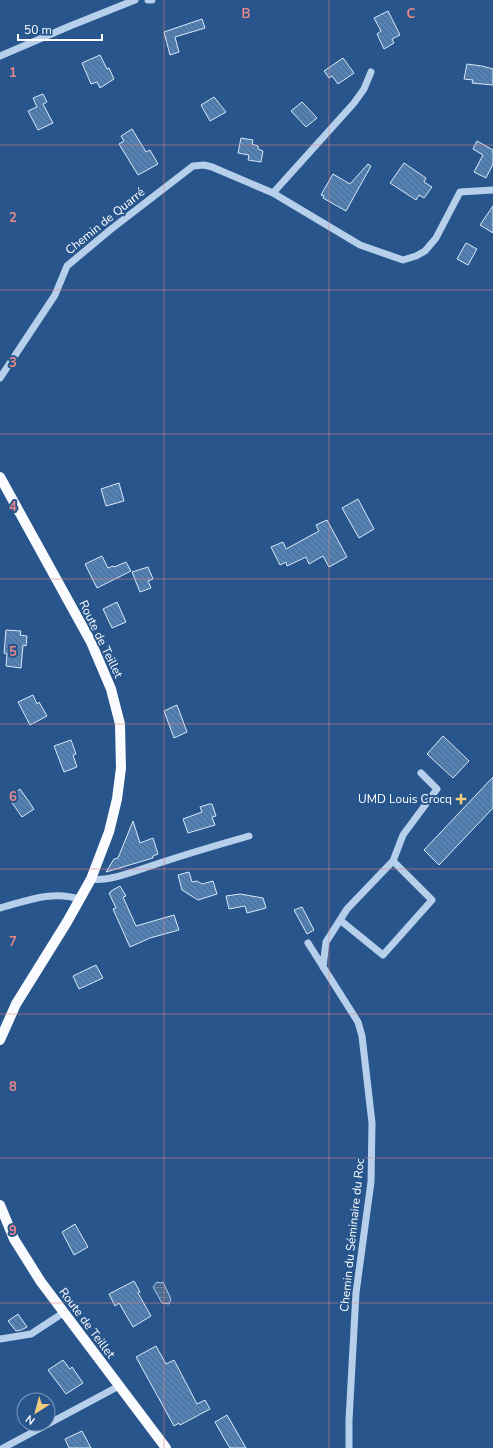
<svg xmlns="http://www.w3.org/2000/svg" width="493" height="1448" font-family="'Nunito Sans',sans-serif">
<defs>
<pattern id="water-rules" width="6" height="5" patternUnits="userSpaceOnUse"><rect width="6" height="5" fill="#496b91"/><path d="M0 2.5h6" fill="none" stroke="#6481a2"/></pattern>
<pattern id="building-back-hatch" width="6" height="6" patternUnits="userSpaceOnUse"><rect width="6" height="6" fill="#5381b4"/><path d="M-1 5l2 2M0 0l6 6M5-1l2 2" fill="none" stroke="#506985"/></pattern>
</defs>
<rect width="100%" height="100%" fill="#27558c"/>
<!-- water -->
<path fill="url(#water-rules)" stroke="#aacaeb" d="M 157,1282 L 161,1283 L 163,1282 L 171,1299 L 169,1304 L 162,1303 L 153,1287 Z"/>
<!-- building -->
<path fill="url(#building-back-hatch)" stroke="#dae8f8" d="M 388,11 L 400,35 L 392,39 L 394,43 L 384,49 L 377,34 L 381,31 L 374,18 Z
M 202,19 L 205,28 L 175,37 L 179,52 L 170,55 L 164,32 Z
M 100,55 L 107,69 L 109,68 L 114,79 L 100,88 L 97,82 L 91,84 L 82,63 Z
M 343,58 L 354,73 L 338,84 L 332,76 L 329,78 L 324,71 Z
M 467,64 L 482,66 L 493,69 L 493,85 L 472,83 L 473,80 L 464,79 Z
M 43,94 L 47,102 L 43,104 L 53,123 L 38,130 L 28,111 L 37,107 L 33,98 Z
M 214,97 L 226,112 L 210,121 L 201,105 Z
M 302,102 L 317,118 L 306,127 L 291,111 Z
M 132,129 L 146,152 L 150,150 L 158,164 L 138,175 L 119,144 L 124,141 L 121,136 Z
M 241,138 L 253,140 L 252,144 L 258,146 L 258,149 L 263,151 L 261,162 L 248,160 L 249,155 L 238,153 Z
M 477,141 L 493,150 L 493,164 L 486,178 L 474,172 L 483,155 L 473,149 Z
M 404,163 L 426,178 L 424,182 L 432,187 L 424,198 L 419,195 L 416,200 L 390,183 Z
M 368,164 L 371,166 L 346,211 L 323,198 L 324,196 L 321,195 L 333,174 L 350,184 Z
M 493,206 L 493,233 L 480,225 Z
M 466,243 L 477,249 L 468,265 L 457,259 Z
M 119,483 L 124,501 L 106,506 L 101,489 Z
M 358,499 L 374,529 L 359,538 L 342,508 Z
M 327,520 L 347,557 L 329,567 L 323,556 L 309,564 L 306,557 L 287,566 L 286,562 L 280,565 L 271,547 L 283,542 L 286,549 L 319,531 L 316,525 Z
M 102,556 L 108,568 L 113,566 L 114,567 L 126,562 L 131,571 L 97,588 L 85,564 Z
M 148,567 L 153,579 L 148,581 L 151,588 L 140,592 L 132,572 Z
M 117,602 L 126,622 L 112,628 L 103,609 Z
M 6,630 L 21,631 L 20,635 L 27,636 L 26,646 L 23,645 L 21,668 L 6,666 L 7,654 L 4,653 Z
M 33,695 L 37,704 L 39,702 L 47,716 L 30,725 L 18,702 Z
M 177,705 L 187,732 L 174,738 L 164,711 Z
M 443,736 L 469,761 L 453,778 L 427,754 Z
M 71,740 L 76,754 L 73,755 L 77,767 L 64,772 L 54,746 Z
M 493,777 L 493,808 L 439,865 L 424,850 Z
M 20,789 L 34,809 L 22,817 L 8,797 Z
M 209,804 L 212,804 L 216,816 L 212,817 L 215,825 L 188,833 L 183,819 L 202,812 L 200,807 Z
M 133,821 L 140,843 L 153,838 L 158,854 L 153,856 L 153,858 L 106,872 L 114,859 L 118,858 Z
M 189,872 L 192,882 L 197,881 L 202,884 L 213,881 L 217,894 L 198,900 L 182,890 L 178,875 Z
M 120,886 L 126,896 L 123,897 L 136,926 L 174,915 L 179,930 L 150,938 L 130,947 L 113,909 L 116,908 L 109,893 L 111,892 L 111,891 Z
M 240,894 L 263,898 L 266,908 L 247,913 L 245,906 L 229,909 L 226,896 Z
M 302,907 L 314,930 L 307,934 L 294,910 Z
M 96,965 L 103,978 L 79,989 L 73,976 Z
M 75,1224 L 88,1247 L 74,1255 L 62,1232 Z
M 134,1281 L 140,1292 L 138,1293 L 151,1316 L 133,1327 L 119,1303 L 115,1306 L 109,1294 Z
M 18,1314 L 27,1327 L 21,1330 L 16,1331 L 8,1321 Z
M 156,1346 L 166,1364 L 174,1360 L 197,1404 L 205,1400 L 210,1409 L 180,1425 L 179,1423 L 174,1426 L 136,1357 Z
M 63,1360 L 70,1369 L 72,1367 L 83,1383 L 66,1394 L 48,1370 Z
M 227,1415 L 246,1448 L 230,1448 L 225,1440 L 215,1422 Z
M 82,1431 L 91,1448 L 69,1448 L 65,1439 Z"/>
<g fill="none" stroke-linecap="round" stroke-linejoin="round">
<!-- minor -->
<path stroke="#b6cfea" stroke-width="7" d="M 148,0 L 152,0
M 0,56 L 70,26 L 135,0
M 273,193 L 354,103 L 364,89 L 371,72
M 0,378 L 55,295 L 67,266 L 110,230 L 193,166 L 204,165 L 212,167 L 273,193 L 360,245 L 403,260 L 416,256 L 425,251 L 436,238 L 460,192 L 493,190
M 91,879 C 112,882 145,867 166,861 C 193,852 221,844 249,836
M 0,908 C 26,901 53,890 79,899
M 340,920 L 383,955 L 432,900 L 393,861
M 308,943 L 358,1022 L 362,1036 L 372,1123 L 371,1182 L 356,1293 L 349,1420 L 349,1448
M 323,967 L 326,942 L 347,909 L 393,861 L 403,835 L 437,789 L 421,773
M 0,1339 L 31,1334 L 63,1313
M 48,1424 L 119,1386
M 3,1448 L 48,1424"/>
<!-- major -->
<path stroke="#f9fbfe" stroke-width="10" d="M 0,477 L 91,642 L 111,689 L 120,724 L 121,768 L 117,799 L 109,832 L 91,879 L 67,922 L 16,1004 L 0,1040
M 0,1205 L 14,1239 L 41,1282 L 166,1448"/>
</g>
<!-- grid -->
<path fill="none" stroke="#e88989" stroke-width="1" stroke-opacity="0.55" d="M 164,0 L 164,1448M 329,0 L 329,1448M 0,145 L 493,145M 0,290 L 493,290M 0,434 L 493,434M 0,579 L 493,579M 0,724 L 493,724M 0,869 L 493,869M 0,1014 L 493,1014M 0,1158 L 493,1158M 0,1303 L 493,1303"/>
<!-- markers -->
<path fill="#f3cd7b" stroke="#27558c" stroke-width="1.5" d="M459 793h4v4h4v4h-4v4h-4v-4h-4v-4h4z"/>
<g text-anchor="middle" stroke-width="4" stroke-linejoin="round" paint-order="stroke">
<!-- street labels -->
<g font-size="12" fill="#fff" stroke="#27558c">
<text transform="translate(105 221) rotate(-39)" y="4">Chemin de Quarré</text>
<text transform="translate(101 639) rotate(64)" y="4">Route de Teillet</text>
<text transform="translate(352 1235) rotate(-84)" y="4">Chemin du Séminaire du Roc</text>
<text transform="translate(87 1323) rotate(53)" y="4">Route de Teillet</text>
</g>
<!-- poi labels -->
<g font-size="12" fill="#fff" stroke="#27558c" text-anchor="end">
<text x="452" y="803">UMD Louis Crocq</text>
</g>
</g>
<g font-size="13" text-anchor="middle" font-weight="bold" fill="#e88989" stroke="#27558c" stroke-width="4" stroke-linejoin="round" paint-order="stroke">
<text x="246" y="18">B</text>
<text x="411" y="18">C</text>
<text x="13" y="77">1</text>
<text x="13" y="222">2</text>
<text x="13" y="367">3</text>
<text x="13" y="511">4</text>
<text x="13" y="656">5</text>
<text x="13" y="801">6</text>
<text x="13" y="946">7</text>
<text x="13" y="1091">8</text>
<text x="13" y="1235">9</text>
</g>
<!-- north arrow -->
<g transform="translate(36 1412) rotate(216)"><circle r="19" fill="#27558c" stroke="#7d99ba"/>
<path d="M0-3L7 15L0 10L-7 15Z" fill="#f3cd7b"/>
<text y="-6" font-size="11" font-weight="bold" text-anchor="middle" fill="#ffffff">N</text>
</g>
<!-- scale -->
<path d="M18 34v6h84v-6" fill="none" stroke="#ffffff" stroke-width="2"/>
<text x="24" y="34" font-size="12" fill="#ffffff" stroke="#27558c" stroke-width="3" paint-order="stroke">50 m</text>
</svg>
